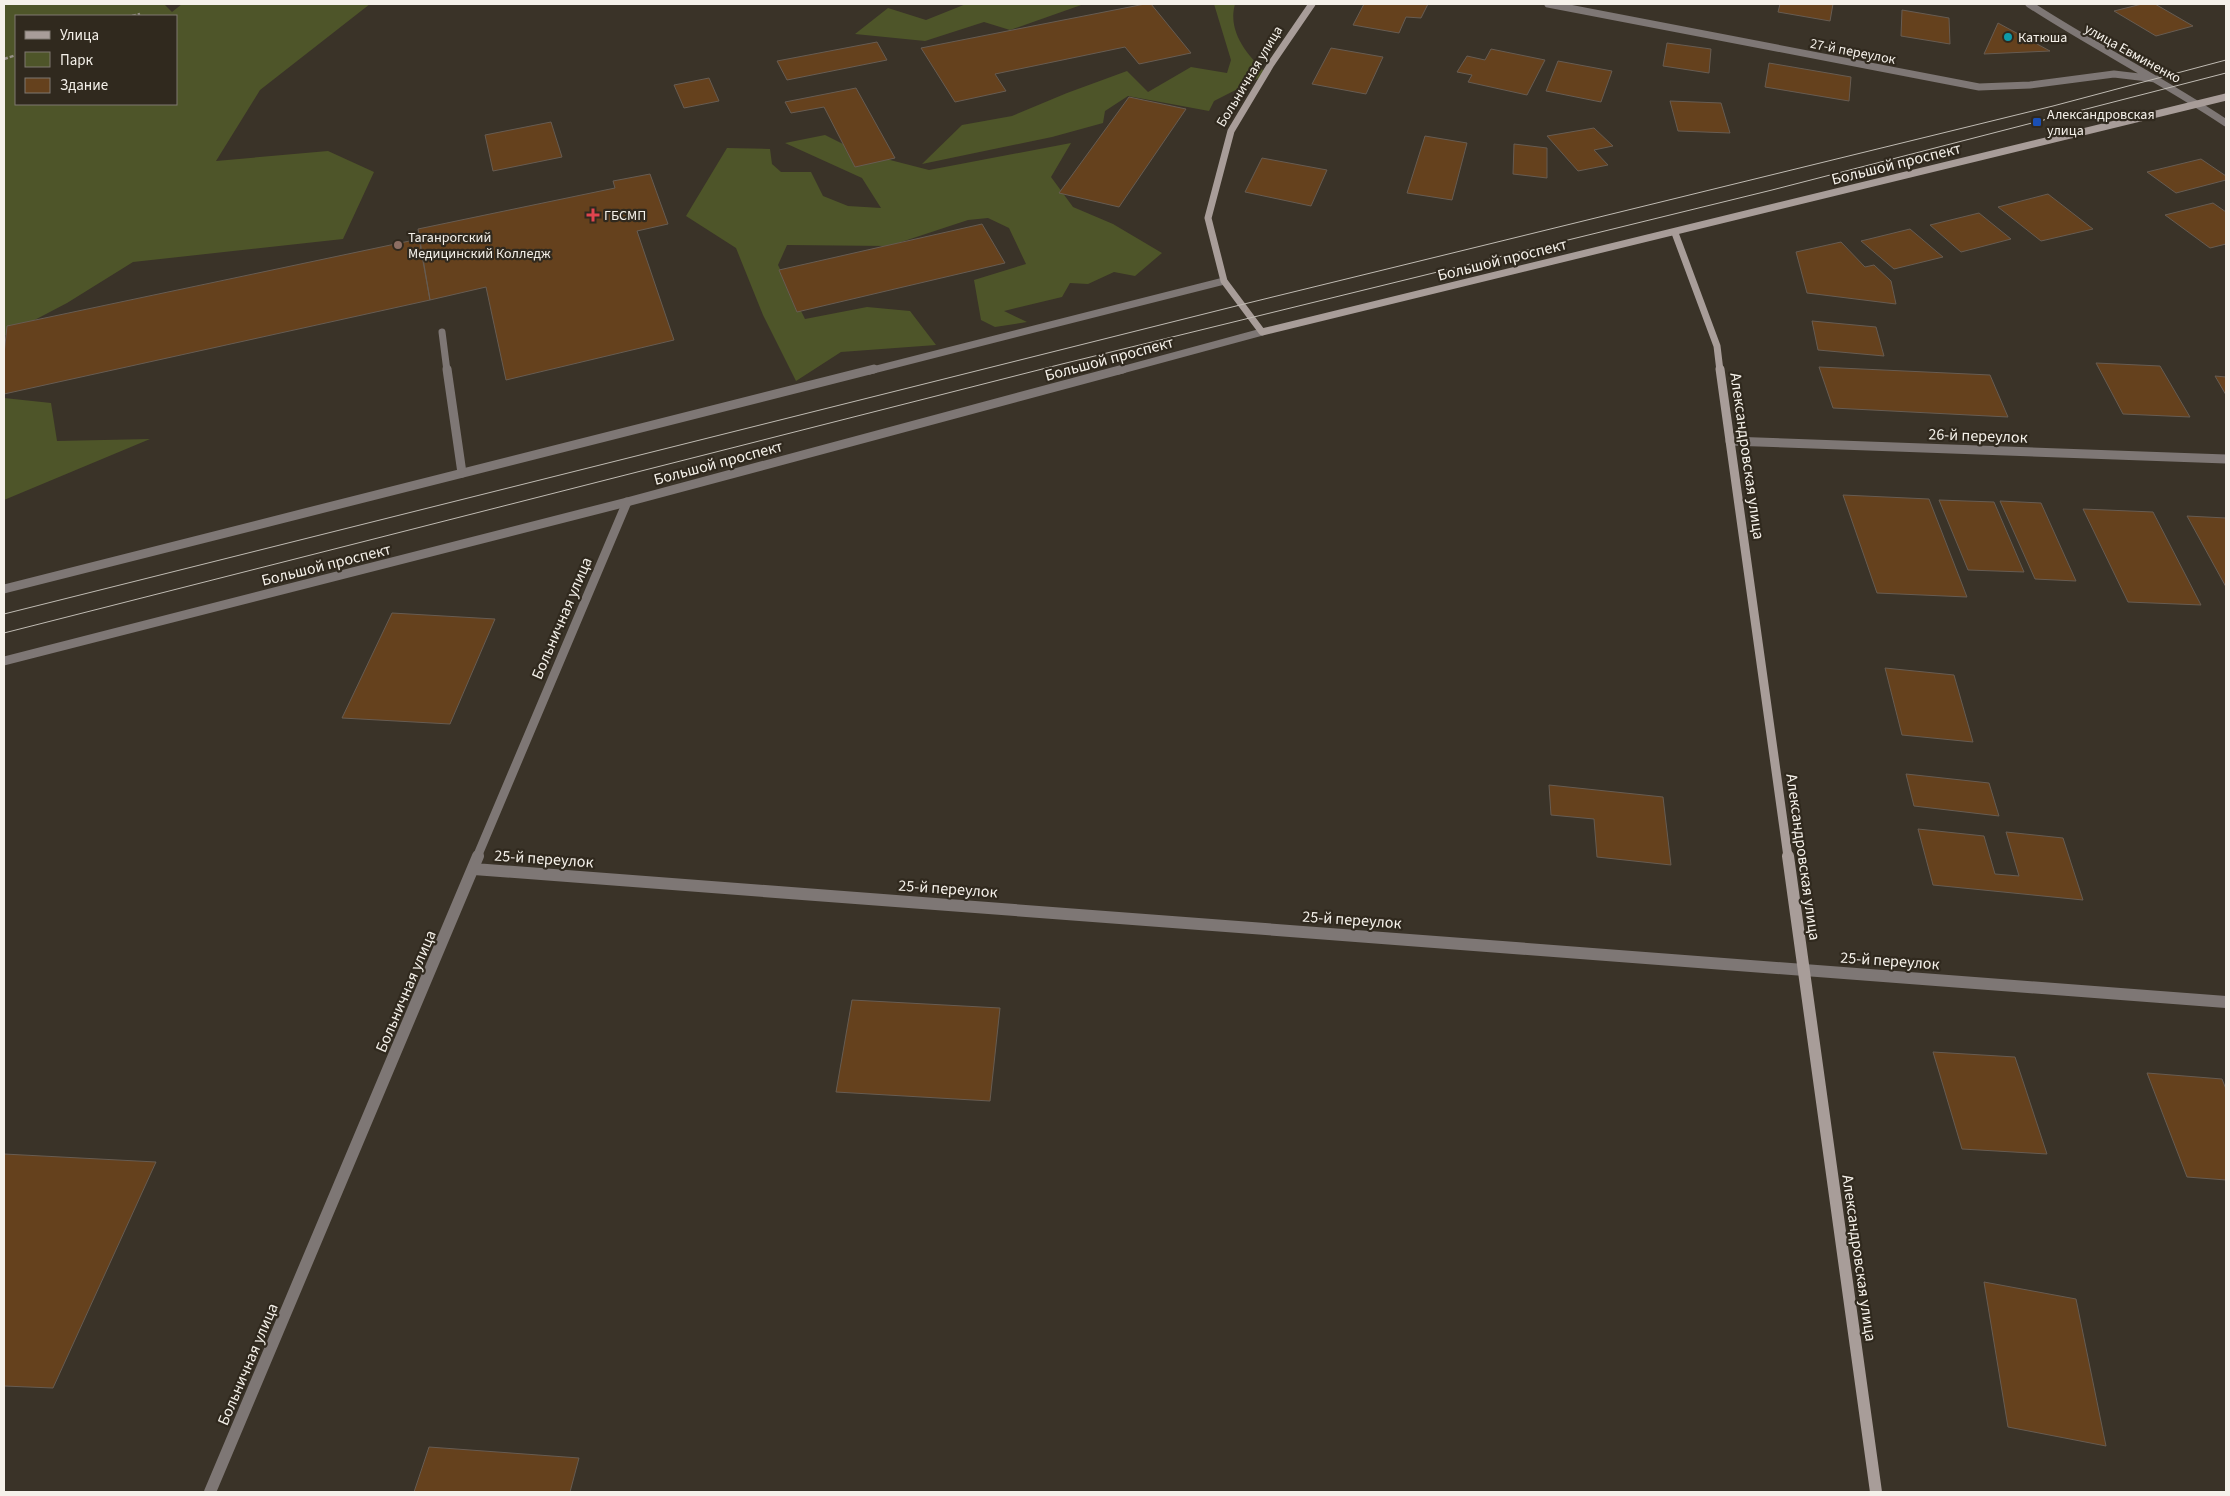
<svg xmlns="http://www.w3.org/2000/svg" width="2230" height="1496" font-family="'Source Sans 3',sans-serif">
<rect width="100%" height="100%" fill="#3a3328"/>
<!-- green -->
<path fill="#4e5529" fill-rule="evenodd" d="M 4,4 L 164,4 L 172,12 L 182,4 L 370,4 L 260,90 L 216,161 L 328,151 L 374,172 L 343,239 L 133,262 L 67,303 L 4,336 ZM 16,16 L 176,16 L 176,104 L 16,104 Z
M 966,4 L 1084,4 L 1010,30 L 984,22 L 925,41 L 855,34 L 888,8 L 926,20 Z
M 1214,4 L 1235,4 C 1227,32 1248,56 1267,74 L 1214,101 L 1209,111 L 1128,96 L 1105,111 L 1103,123 L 1052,137 L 922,164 L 962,125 L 1012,116 L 1067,93 L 1127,71 L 1148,92 L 1191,67 L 1227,73 L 1231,60 Z
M 825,135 L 859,152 L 929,170 L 1071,143 L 1051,177 L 1073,207 L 1113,224 L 1162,253 L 1135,276 L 1114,272 L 1088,284 L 1070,283 L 1062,297 L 1004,311 L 1027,322 L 995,327 L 981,320 L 974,280 L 1026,264 L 1009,228 L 988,218 L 968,220 L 889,246 L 787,245 L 778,265 L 805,319 L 867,307 L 910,311 L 936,345 L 841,352 L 796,381 L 763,315 L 736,248 L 686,216 L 727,148 L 770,149 L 772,164 L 781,172 L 811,172 L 823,196 L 848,206 L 881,208 L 862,178 L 785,143 Z
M 4,398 L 51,403 L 57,441 L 150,439 L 4,500 Z"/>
<!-- building -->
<path fill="#65411d" stroke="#675c52" d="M 1145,4 L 1151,4 L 1191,53 L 1139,64 L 1125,47 L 995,74 L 1006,91 L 955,102 L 921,48 Z
M 1364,4 L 1428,4 L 1421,18 L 1406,17 L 1399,33 L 1353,25 Z
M 1780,4 L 1833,4 L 1830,21 L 1778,12 Z
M 2142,4 L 2155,4 L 2193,26 L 2156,36 L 2114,11 Z
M 1902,10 L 1949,18 L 1950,44 L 1901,36 Z
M 1998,23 L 2050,51 L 1984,54 Z
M 877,42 L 887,60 L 787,80 L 777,61 Z
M 1667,43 L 1711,49 L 1709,73 L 1663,66 Z
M 1331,48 L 1383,57 L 1366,94 L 1312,84 Z
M 1491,49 L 1545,60 L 1527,95 L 1468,82 L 1472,75 L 1457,72 L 1467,56 L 1485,60 Z
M 1558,61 L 1612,71 L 1601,102 L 1546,91 Z
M 1769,63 L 1851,77 L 1849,101 L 1765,87 Z
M 709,78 L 719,101 L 684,108 L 674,85 Z
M 856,88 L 895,158 L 855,167 L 824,107 L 791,113 L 785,102 Z
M 1129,97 L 1186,109 L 1119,207 L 1059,193 Z
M 1670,101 L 1721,103 L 1730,133 L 1678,131 Z
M 551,122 L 562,157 L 493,171 L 485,135 Z
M 1594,128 L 1613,146 L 1594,150 L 1608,165 L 1578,171 L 1547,136 Z
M 1425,136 L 1467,143 L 1452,200 L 1407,193 Z
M 1514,144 L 1547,148 L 1547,178 L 1513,174 Z
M 1262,158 L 1327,170 L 1311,206 L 1245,192 Z
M 2201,159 L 2226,176 L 2226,180 L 2176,193 L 2147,172 Z
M 650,174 L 668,224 L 637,231 L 674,340 L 506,380 L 486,287 L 430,300 L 418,229 L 615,188 L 613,181 Z
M 2048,194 L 2093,229 L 2041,241 L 1998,207 Z
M 2213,203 L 2226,212 L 2226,244 L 2210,248 L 2165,215 Z
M 1979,213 L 2011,239 L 1961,252 L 1930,225 Z
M 982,224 L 1005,263 L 797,312 L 779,270 Z
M 1910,229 L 1943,257 L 1894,269 L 1861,241 Z
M 419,239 L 430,300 L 4,394 L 4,354 L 7,326 Z
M 1841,242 L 1865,267 L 1874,265 L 1891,281 L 1896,304 L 1807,293 L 1796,252 Z
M 1812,321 L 1876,327 L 1884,356 L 1818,350 Z
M 2096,363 L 2160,366 L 2190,417 L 2123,414 Z
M 1819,367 L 1990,375 L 2008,417 L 1833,408 Z
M 2215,376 L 2226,377 L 2226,395 Z
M 1843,495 L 1929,499 L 1967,597 L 1877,593 Z
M 1939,500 L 1994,502 L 2024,572 L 1968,570 Z
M 2000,501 L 2041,503 L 2076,581 L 2035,579 Z
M 2083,509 L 2153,512 L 2201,605 L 2128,602 Z
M 2187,516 L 2226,518 L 2226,587 Z
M 392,613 L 495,619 L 450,724 L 342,718 Z
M 1885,668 L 1954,675 L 1973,742 L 1902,735 Z
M 1906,774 L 1989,783 L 1999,816 L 1914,806 Z
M 1549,785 L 1663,797 L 1671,865 L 1597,857 L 1594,819 L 1551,815 Z
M 1918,829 L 1984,836 L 1995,874 L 2019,876 L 2006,832 L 2063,838 L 2083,900 L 1933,885 Z
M 852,1000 L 1000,1008 L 990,1101 L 836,1092 Z
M 1933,1052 L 2015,1057 L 2047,1154 L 1962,1149 Z
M 2147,1073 L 2222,1079 L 2226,1089 L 2226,1180 L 2187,1177 Z
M 4,1154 L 156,1162 L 53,1388 L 4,1386 Z
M 1984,1282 L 2076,1299 L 2106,1446 L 2008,1427 Z
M 429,1447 L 579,1458 L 570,1492 L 414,1492 Z"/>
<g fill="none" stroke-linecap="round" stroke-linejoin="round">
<!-- path -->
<path stroke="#969087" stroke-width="2.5" stroke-dasharray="4 2" stroke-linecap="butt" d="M 132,16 L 140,14
M 4,59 L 16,55"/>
<!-- service-far1 -->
<path stroke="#7e7775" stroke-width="7" d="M 442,332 L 447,371"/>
<!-- service -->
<path stroke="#7e7775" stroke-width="9" d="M 447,369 L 462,473"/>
<!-- minor-far2 -->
<path stroke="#7e7775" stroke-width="7" d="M 1548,4 L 1979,87 L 2030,85 L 2114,74 L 2156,79
M 2029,4 C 2093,46 2162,80 2226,123
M 869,371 L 1224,281"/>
<!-- minor-far1 -->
<path stroke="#7e7775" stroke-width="9" d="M 1730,441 L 2226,459
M 4,589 L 874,369
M 477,857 L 627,502"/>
<!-- minor -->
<path stroke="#7e7775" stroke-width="12" d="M 474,869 L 2226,1002
M 210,1492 L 478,856"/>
<!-- tertiary-far1 -->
<path stroke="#7e7775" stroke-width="7" d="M 1118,371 L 1262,332"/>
<!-- tertiary -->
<path stroke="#7e7775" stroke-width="9" d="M 4,661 L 627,502 L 1123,369"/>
<!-- secondary-far2 -->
<path stroke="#a89d99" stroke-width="7" d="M 1312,4 L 1271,64 L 1231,131 L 1208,218 L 1224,281 L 1262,332 L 2226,97
M 1675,233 L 1717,346 L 1720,371"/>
<!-- secondary-far1 -->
<path stroke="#a89d99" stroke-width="9" d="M 1720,369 L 1788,857"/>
<!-- secondary -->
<path stroke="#a89d99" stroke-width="12" d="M 1788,856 L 1876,1492"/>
<!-- tram -->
<path stroke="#c0bbb3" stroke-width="1" d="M 4,614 L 1240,305 L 2053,106 L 2226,60
M 4,633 L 1062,364 L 1772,190 L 2226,73"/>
</g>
<!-- markers -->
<circle fill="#0f9aa8" stroke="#30291e" stroke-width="2" cx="2008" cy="37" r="5"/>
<rect fill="#1a4fb4" stroke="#30291e" stroke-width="2" x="2032" y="117" width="10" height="10" rx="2.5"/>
<path fill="#e0444e" stroke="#30291e" stroke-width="2" d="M590.5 207.5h5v5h5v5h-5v5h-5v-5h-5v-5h5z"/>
<circle fill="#8d6e63" stroke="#30291e" stroke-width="2" cx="398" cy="245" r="5"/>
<g text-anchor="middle" stroke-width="4.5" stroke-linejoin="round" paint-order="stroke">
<!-- far-poi labels -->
<g font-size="14" fill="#f5f1ea" stroke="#30291e" text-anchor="start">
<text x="2018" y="42">Катюша</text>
<text x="2047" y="119">Александровская<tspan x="2047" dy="16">улица</tspan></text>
<text x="604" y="220">ГБСМП</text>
<text x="408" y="242">Таганрогский<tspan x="408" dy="16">Медицинский Колледж</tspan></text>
</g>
<!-- far-street labels -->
<g font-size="14" fill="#f5f1ea" stroke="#30291e">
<text transform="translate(1853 51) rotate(11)" y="5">27-й переулок</text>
<text transform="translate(2133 53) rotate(29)" y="5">улица Евминенко</text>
<text transform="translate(1249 76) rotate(-59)" y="5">Больничная улица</text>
</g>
<!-- street labels -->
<g font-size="16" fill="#f5f1ea" stroke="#30291e">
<text transform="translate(1896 163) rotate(-14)" y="6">Большой проспект</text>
<text transform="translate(1502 259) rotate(-14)" y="6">Большой проспект</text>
<text transform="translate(1109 358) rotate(-15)" y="6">Большой проспект</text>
<text transform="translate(1978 435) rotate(2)" y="6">26-й переулок</text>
<text transform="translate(1748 456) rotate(82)" y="6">Александровская улица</text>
<text transform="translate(718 462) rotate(-15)" y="6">Большой проспект</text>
<text transform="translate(326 564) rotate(-14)" y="6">Большой проспект</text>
<text transform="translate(561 618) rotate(-67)" y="6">Больничная улица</text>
<text transform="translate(1804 857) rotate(82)" y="6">Александровская улица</text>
<text transform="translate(544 858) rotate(4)" y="6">25-й переулок</text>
<text transform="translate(948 888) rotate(4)" y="6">25-й переулок</text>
<text transform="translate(1352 919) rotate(4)" y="6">25-й переулок</text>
<text transform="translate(1890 960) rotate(4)" y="6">25-й переулок</text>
<text transform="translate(405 991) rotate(-67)" y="6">Больничная улица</text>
<text transform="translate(1860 1258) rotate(82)" y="6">Александровская улица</text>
<text transform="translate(247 1364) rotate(-67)" y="6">Больничная улица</text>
</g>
</g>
<!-- border -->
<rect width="2230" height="1496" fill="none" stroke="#f5f1ea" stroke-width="10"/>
<!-- legend -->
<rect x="15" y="15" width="162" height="90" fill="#30291e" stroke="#7f7970"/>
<rect x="25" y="31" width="25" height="8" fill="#a89d99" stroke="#7f7970"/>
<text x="60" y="40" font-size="15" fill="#f5f1ea">Улица</text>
<rect x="25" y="52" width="25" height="15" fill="#4e5529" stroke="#7f7970"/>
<text x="60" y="65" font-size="15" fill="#f5f1ea">Парк</text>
<rect x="25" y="78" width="25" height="15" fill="#65411d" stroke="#7f7970"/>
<text x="60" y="90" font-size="15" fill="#f5f1ea">Здание</text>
</svg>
